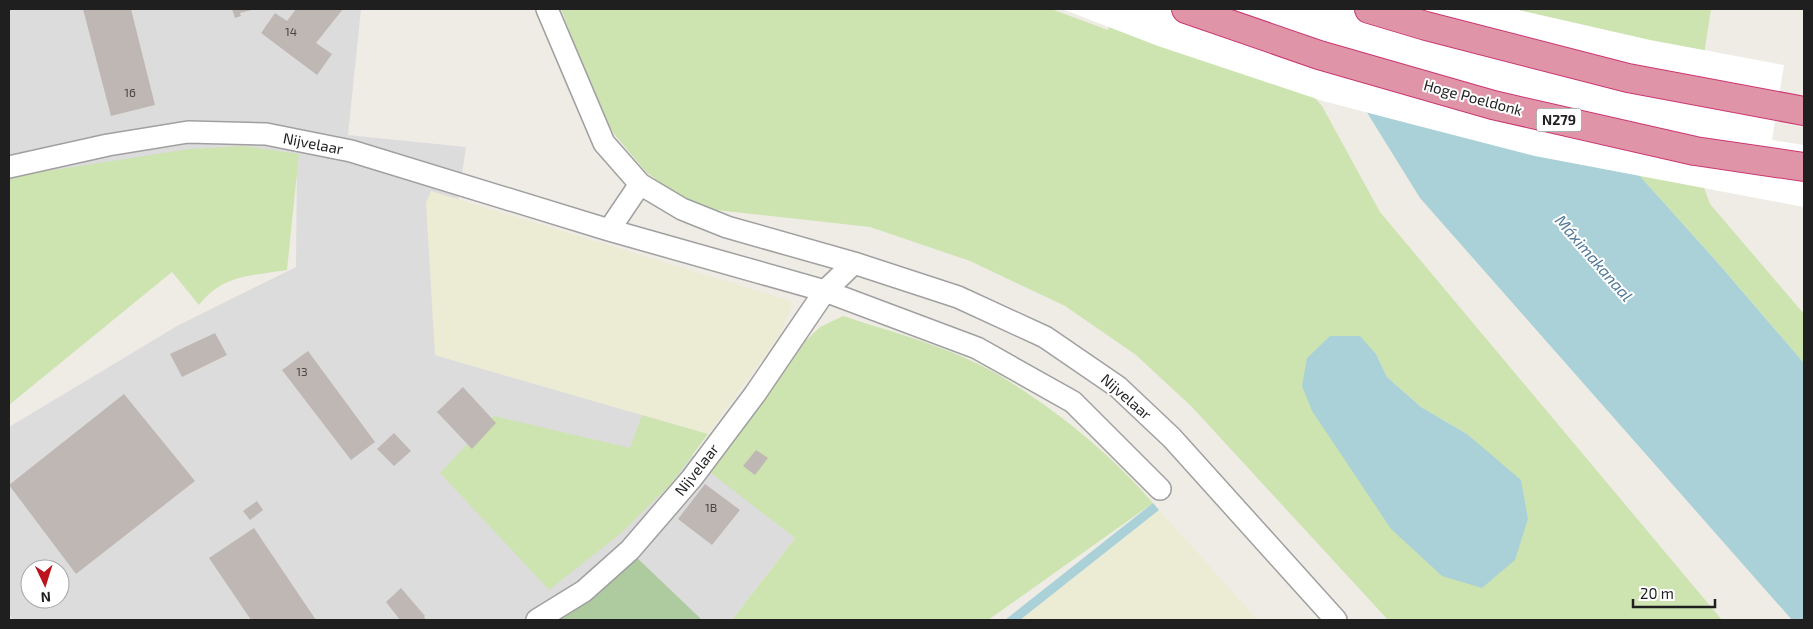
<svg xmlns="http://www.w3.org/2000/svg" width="1813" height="629" font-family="'Exo 2',sans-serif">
<rect width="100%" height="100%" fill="#efece6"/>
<!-- residential -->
<path fill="#dddcdc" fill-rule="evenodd" d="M 9,9 L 361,9 L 348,135 L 466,147 L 435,355 L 642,415 L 795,538 L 732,620 L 13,620 L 9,614 L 9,427 L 177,326 L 296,267 L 297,157 L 9,179 ZM 30,569 L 60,569 L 60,599 L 30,599 Z"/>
<!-- farmland -->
<path fill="#ebecd3" d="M 431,191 L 791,301 L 792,307 L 778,337 L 708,434 L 435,355 L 426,203 Z
M 1159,510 L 1258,620 L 1020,620 Z"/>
<!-- grass -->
<path fill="#cde4b1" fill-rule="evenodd" d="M 561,9 L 1051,9 L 1108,30 L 1114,9 L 1236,9 L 1322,106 L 1380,212 L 1722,620 L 1388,620 L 1192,407 L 1136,355 L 1065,306 L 970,261 L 870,227 L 716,210 L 675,194 L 646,172 L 614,134 L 592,92 ZM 1376,354 L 1387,377 L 1421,407 L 1467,434 L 1391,529 Z
M 1490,9 L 1711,9 L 1696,107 L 1697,169 L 1710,204 L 1804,314 L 1804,363 L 1717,262 Z
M 243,146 L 299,154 L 287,270 C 252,276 223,274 199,305 L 172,272 L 9,405 L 9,177 L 189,149 Z
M 843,316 C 898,334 958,349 1007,380 C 1060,413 1112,455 1153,503 L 988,620 L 732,620 L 795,538 L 707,470 L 793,353 L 820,327 Z
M 642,415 L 708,434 L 670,485 L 620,534 L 549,590 L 440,473 L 494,416 L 630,448 Z"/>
<!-- forest -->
<path fill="#aeca9f" d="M 634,555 L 702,620 L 548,620 Z"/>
<!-- water -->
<path fill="#abd1d8" d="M 1490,9 L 1717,262 L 1804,363 L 1804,620 L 1792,620 L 1420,198 L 1358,98 Z
M 1330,336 L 1360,336 L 1376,354 L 1387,377 L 1421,407 L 1467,434 L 1521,480 L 1528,519 L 1515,560 L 1482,588 L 1442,576 L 1391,529 L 1312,411 L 1302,386 L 1307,358 Z
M 1153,503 L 1159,510 L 1020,620 L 1005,620 Z"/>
<!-- pier -->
<path fill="#fff" d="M 1062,9 L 1514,9 L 1650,40 L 1784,65 L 1772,140 L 1804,145 L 1804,207 L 1535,156 L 1411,124 L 1323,101 L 1158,46 Z"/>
<!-- building -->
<path fill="#bfb7b3" d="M 83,9 L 131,9 L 155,105 L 111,116 Z
M 232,9 L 255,9 L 240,13 L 241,16 L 235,18 Z
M 296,9 L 343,9 L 316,43 L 332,54 L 317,75 L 261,33 L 275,13 L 287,21 Z
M 215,333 L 227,355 L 182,377 L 170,354 Z
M 308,351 L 375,442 L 351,460 L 282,370 Z
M 463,387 L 496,423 L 472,449 L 437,412 Z
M 124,394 L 195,481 L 76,574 L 9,485 Z
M 394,433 L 411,451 L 394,466 L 377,449 Z
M 756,450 L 768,458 L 755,475 L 743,466 Z
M 705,484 L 740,510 L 712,545 L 678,519 Z
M 257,501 L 263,510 L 250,520 L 243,511 Z
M 254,528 L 316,620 L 251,620 L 209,558 Z
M 401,588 L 425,616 L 424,617 L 426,620 L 400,620 L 386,602 Z"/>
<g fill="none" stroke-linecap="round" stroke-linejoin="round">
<!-- street casing -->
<g stroke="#a0a0a0" stroke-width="24">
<path id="street" d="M 547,9 L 604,143 L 640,184 L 682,209 L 727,227 L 854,263 L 958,297 L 1045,337 L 1118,387 L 1172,438 L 1336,620
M 9,167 L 108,145 L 188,132 L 266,134 L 351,151 L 609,230 L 825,291 L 977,348 L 1073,402 L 1160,489
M 609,230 L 640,184
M 537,620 L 584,591 L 630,550 L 692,478 L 755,394 L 825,291 L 854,263"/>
</g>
<!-- highway casing -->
<g stroke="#cb3671" stroke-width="30">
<path id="highway" d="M 1186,9 L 1319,55 L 1493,105 L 1695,151 L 1804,167
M 1369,9 L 1426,26 L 1628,78 L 1804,111"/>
</g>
<!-- street -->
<use href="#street" stroke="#fff" stroke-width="21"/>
<!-- highway -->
<use href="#highway" stroke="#df95a7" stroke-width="28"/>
</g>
<g text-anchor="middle" stroke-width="4" stroke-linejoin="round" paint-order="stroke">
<!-- number labels -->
<g font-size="12" fill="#474544">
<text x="291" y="36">14</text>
<text x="130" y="97">16</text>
<text x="302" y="376">13</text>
<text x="711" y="512">1B</text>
</g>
<!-- shield labels -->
<rect fill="#fff" stroke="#626262" stroke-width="1" x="1536.5" y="108.5" width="45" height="23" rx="4"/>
<g font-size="14" font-weight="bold" fill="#1f1f1f">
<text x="1559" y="125">N279</text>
</g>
<!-- street labels -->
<g font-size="15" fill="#1f1f1f" stroke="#fff">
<text transform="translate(1473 98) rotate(15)" y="5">Hoge Poeldonk</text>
<text transform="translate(313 144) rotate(11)" y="5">Nijvelaar</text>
<text transform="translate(1126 397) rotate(41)" y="5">Nijvelaar</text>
<text transform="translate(697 470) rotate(-52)" y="5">Nijvelaar</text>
</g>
<!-- water labels -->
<g font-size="16" font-style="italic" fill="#4d7797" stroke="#fff">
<text transform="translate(1594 258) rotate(49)" y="6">Máximakanaal</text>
</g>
</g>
<!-- border -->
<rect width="1813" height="629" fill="none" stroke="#1f1f1f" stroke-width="20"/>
<!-- north arrow -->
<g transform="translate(45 584) rotate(176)"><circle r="24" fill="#ffffff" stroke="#a5a5a5"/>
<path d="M0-4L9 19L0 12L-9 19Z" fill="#bc131c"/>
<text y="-8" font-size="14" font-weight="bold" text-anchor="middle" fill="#1f1f1f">N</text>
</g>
<!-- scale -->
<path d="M1633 599v8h82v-8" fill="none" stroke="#1f1f1f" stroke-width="2.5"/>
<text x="1640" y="599" font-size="15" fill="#1f1f1f" stroke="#ffffff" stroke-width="4" paint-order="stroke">20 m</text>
</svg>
